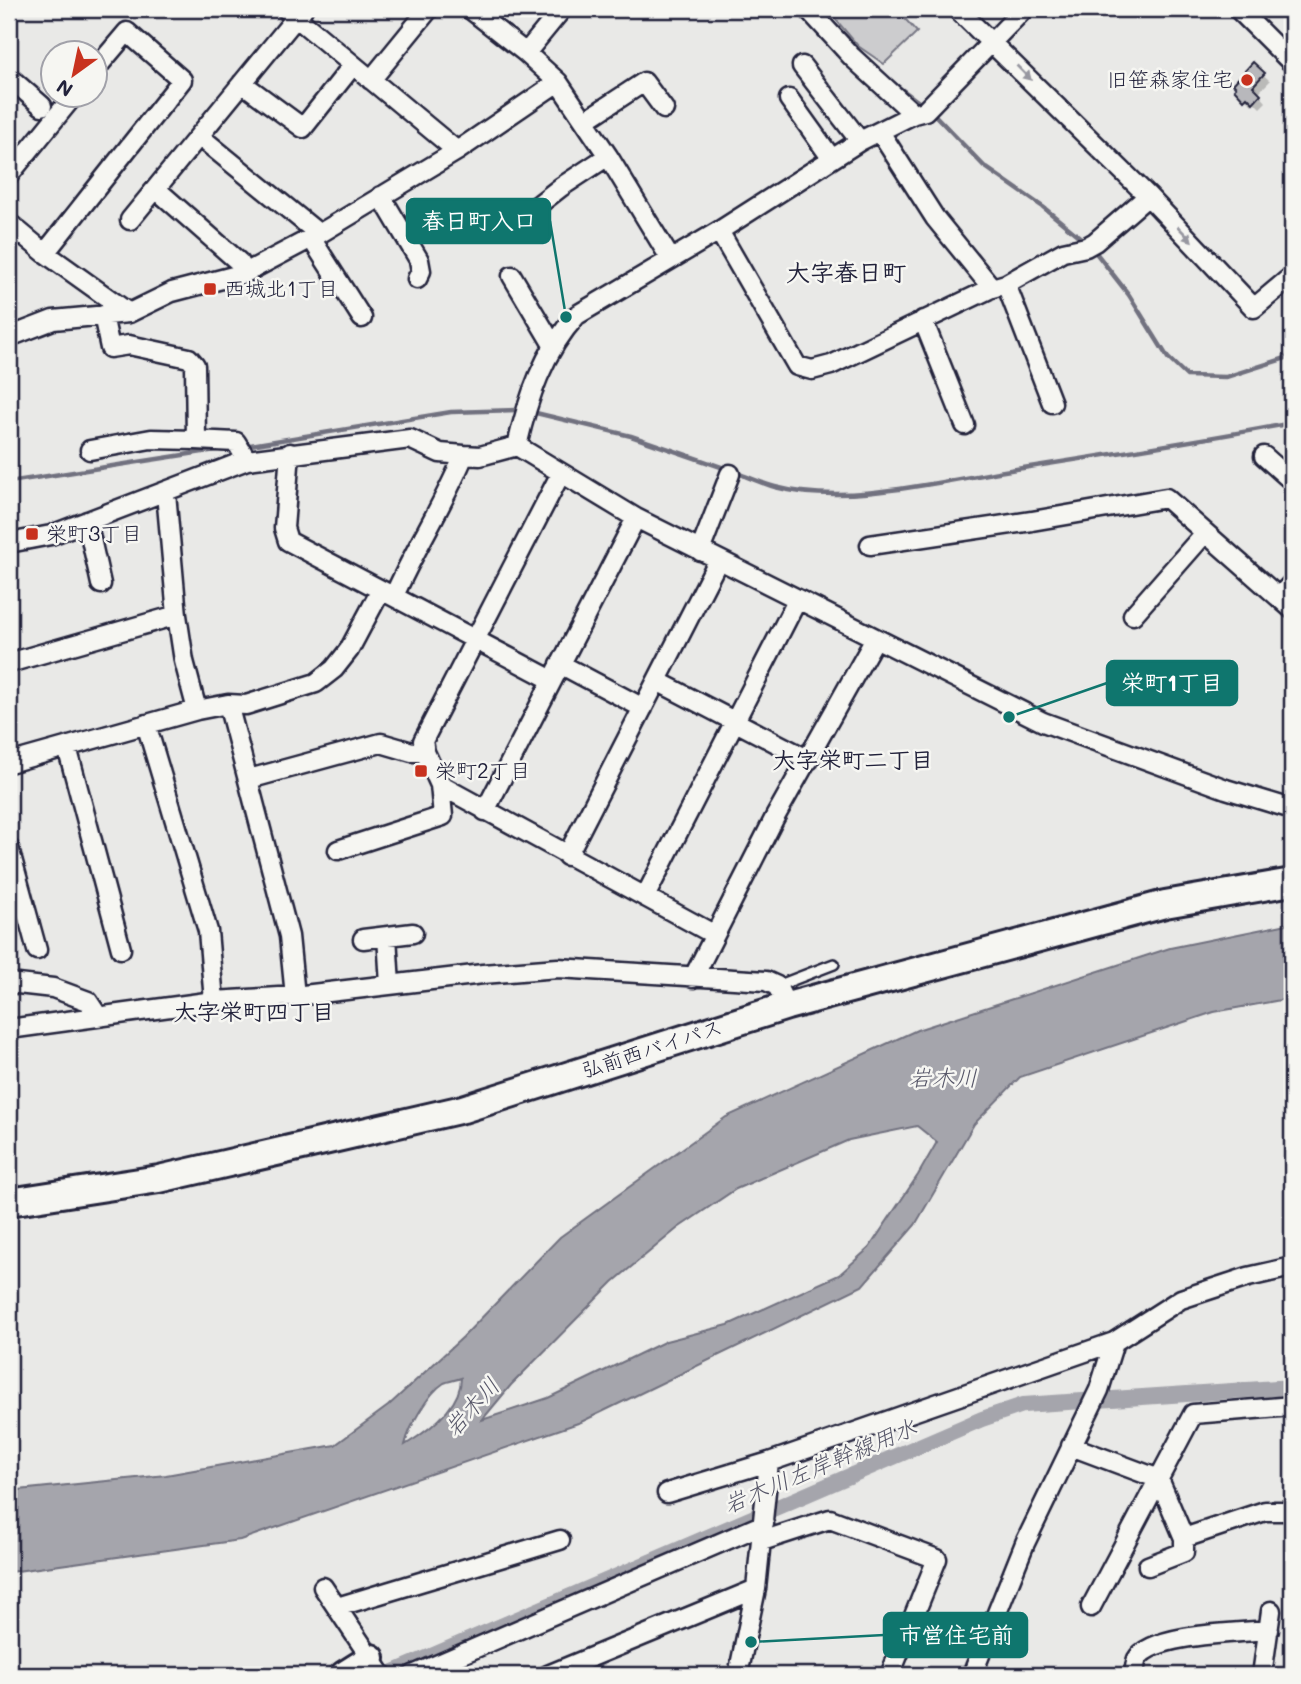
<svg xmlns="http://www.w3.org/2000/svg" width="1301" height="1684" font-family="Mali,'Klee One',sans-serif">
<rect width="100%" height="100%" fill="#e9e9e7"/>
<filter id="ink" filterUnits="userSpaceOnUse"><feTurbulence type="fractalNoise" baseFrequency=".0143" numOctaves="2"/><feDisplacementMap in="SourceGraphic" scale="14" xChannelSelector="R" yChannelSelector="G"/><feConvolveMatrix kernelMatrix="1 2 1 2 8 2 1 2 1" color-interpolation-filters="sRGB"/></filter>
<g filter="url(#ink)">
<!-- green -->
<path fill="#ccccce" stroke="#777784" stroke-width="2" d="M 827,9 L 896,9 L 917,32 L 884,64 L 858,46 Z"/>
<!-- water -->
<path fill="#a5a5ac" stroke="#71717f" stroke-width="2" fill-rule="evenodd" d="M 1292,923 L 1292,998 L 1214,1012 L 1020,1077 L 974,1124 L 915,1225 L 862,1286 L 581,1422 L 240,1540 L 9,1572 L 9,1491 L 166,1475 L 335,1445 L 388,1406 L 463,1337 L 560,1237 L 726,1117 L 917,1030 L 1170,948 ZM 917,1126 L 937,1142 L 918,1175 L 869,1248 L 839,1275 L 728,1325 L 666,1341 L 548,1398 L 482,1420 L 511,1385 L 613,1282 L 678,1228 L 736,1189 L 849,1140 ZM 461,1378 C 461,1407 428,1431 405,1445 C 409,1427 428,1393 444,1383 C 449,1381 456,1380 461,1378 Z"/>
<!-- shadow -->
<path fill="#0003" d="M 1253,65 L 1270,81 L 1258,93 L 1266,102 L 1260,108 L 1254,102 L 1252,105 L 1236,89 Z"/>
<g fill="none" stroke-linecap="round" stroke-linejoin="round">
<!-- stream -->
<path stroke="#71717f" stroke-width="4.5" d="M 822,9 L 834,25
M 892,82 L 924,106
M 931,111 L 984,166 L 1043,207 L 1087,243
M 1093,249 L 1129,295 L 1168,358 L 1187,376 L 1226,377 L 1292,356
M 536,413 L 631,436 L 727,469
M 244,446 L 451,412 L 517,410
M 735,472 C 748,477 761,483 775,487 C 850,507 948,479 1023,468 C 1113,454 1203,440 1292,423
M 9,482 L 222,449"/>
<!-- canal -->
<path stroke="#a5a5ac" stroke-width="16" d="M 387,1675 L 982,1419 L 1023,1405 L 1292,1387"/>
</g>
<!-- building -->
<path fill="#b8b8bc" stroke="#22223b" stroke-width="2" d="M 1253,62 L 1265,73 L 1253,86 L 1261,94 L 1253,103 L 1247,97 L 1244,100 L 1234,89 L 1236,87 L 1233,84 Z"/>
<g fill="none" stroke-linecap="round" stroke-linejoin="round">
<!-- lane casing -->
<g stroke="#22223b" stroke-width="14">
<path id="lane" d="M 777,986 L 834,964"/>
</g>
<!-- street casing -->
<g stroke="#22223b" stroke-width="23">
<path id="street" d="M 286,9 L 457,151
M 470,9 L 526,53 L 558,82 L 608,156 L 670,258
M 808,9 L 852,57 L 914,114
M 957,9 L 1148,196 L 1254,308 L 1292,276
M 1238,9 L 1292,63
M 526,53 L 562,9
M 802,66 L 860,141
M 9,77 L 42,106
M 371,80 L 429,9
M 242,83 L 303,128 L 353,65
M 789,99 L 832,159
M 586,120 L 644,82 L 664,109
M 880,132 L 935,218 L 992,288
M 199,136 L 319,234
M 9,175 L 75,94
M 156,189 L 240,263 L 245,273
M 381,196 L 419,260 L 421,271 L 417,279
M 538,205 L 561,187 L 608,156
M 130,220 L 303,9
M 9,223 L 45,253 L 129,313
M 719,231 L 797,366 L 812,370 L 831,365 L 992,288 L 1006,284 L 1063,252 L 1086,247 L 1095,242 L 1148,196
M 311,238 L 362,318
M 45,253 L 182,80 L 127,32 L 94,71
M 512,276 L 553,345
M 1006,284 L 1052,403
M 103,315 L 110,348 L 129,345 L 189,358 L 195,365 L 196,440 L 236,442 L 247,460
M 923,320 L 965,425
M 9,337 L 53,320 L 129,313 L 172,292 L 245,273 L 319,234 L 457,151 L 558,82
M 517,446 C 528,398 543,352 577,315 L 719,231 L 860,141 L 914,114 L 925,111 L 1024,9
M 90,450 L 151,439 L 196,440
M 290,453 L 284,528 L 288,541 L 552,680
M 1264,456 L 1292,481
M 561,473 L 423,741 L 425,752 L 440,785 L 715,935
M 166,493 L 177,615 L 184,661 L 197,710
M 87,521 L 101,584
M 9,543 L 51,535 L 247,460 L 410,439 L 440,453 L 464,455
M 870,545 L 1032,521 L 1166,498 L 1292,609
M 700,551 L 730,474
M 394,596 C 415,548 444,504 464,455 L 480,456 L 517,446 L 636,518 L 1043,722 L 1226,789 L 1292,809
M 1279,597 L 1292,583
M 1133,615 L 1205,533
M 9,663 L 177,615
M 560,664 L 643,708
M 657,681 L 809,760
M 228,704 L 289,936 L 295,996
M 146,724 L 208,931 L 214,1001
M 67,747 L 121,949
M 9,763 L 197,710 L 228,704 L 246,705 L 316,683 L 334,669 L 349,650 L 381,590
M 249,779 L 381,743 L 412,752 L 425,752
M 485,811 L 636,518
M 9,848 L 37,950
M 338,850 L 443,816 L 440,785
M 567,856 L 718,561
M 645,897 L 797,600
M 387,936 L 390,985
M 363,939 L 413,933
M 693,978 L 775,817 L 875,639
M 9,983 L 53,988 L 88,1001 L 98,1016
M 9,1029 L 214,1001 L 295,996 L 483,974 L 558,968 L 766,981 L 777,986 L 787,1006
M 1071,1446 L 1159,1479 L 1184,1538 L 1265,1511 L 1292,1511
M 667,1493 L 769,1462 L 1114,1342 L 1181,1299 L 1248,1277 L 1292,1267
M 762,1541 L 830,1519 L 937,1559 L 890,1675
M 1148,1566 L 1184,1552 L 1184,1538
M 323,1587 L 382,1675
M 337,1607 L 560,1540
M 1091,1607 L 1193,1414 L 1292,1406
M 413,1675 L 764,1524
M 548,1675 L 756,1589
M 738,1675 L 756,1589 L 769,1462
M 972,1675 L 1025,1543 L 1099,1390 L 1114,1342
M 1134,1675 C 1135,1671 1135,1663 1137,1659 C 1152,1633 1241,1633 1269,1630
M 1262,1675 L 1271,1611"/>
</g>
<!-- secondary casing -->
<g stroke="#22223b" stroke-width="32">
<path id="secondary" d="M 9,1202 L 159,1179 L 463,1109 L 787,1006 L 1165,904 L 1292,882
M 344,1675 L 371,1658"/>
</g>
<!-- lane -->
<use href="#lane" stroke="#f6f6f2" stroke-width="9"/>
<!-- street -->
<use href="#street" stroke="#f6f6f2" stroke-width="18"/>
<!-- secondary -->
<use href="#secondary" stroke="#f6f6f2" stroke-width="26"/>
</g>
<!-- one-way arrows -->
<defs><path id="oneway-solid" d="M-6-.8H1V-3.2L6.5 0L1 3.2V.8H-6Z" transform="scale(1.75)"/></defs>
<g fill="#9797a0">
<use href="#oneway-solid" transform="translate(1024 73) rotate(45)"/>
<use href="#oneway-solid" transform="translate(1185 234) rotate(46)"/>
</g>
</g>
<!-- markers -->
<g fill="#c8321e" stroke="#f6f6f2" stroke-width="2.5">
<circle cx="1247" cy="80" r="7"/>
<rect x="203" y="282" width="14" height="14" rx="3.5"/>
<rect x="25" y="527" width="14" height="14" rx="3.5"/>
<rect x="414" y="764" width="14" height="14" rx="3.5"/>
</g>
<g text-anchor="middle" stroke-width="5" stroke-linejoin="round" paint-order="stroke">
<!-- poi labels -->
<g font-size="21" fill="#22223b" stroke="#f6f6f2" text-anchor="start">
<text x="1233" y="87" text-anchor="end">旧笹森家住宅</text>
<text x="224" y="296">西城北1丁目</text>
<text x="46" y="541">栄町3丁目</text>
<text x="435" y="778">栄町2丁目</text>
</g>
<!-- street labels -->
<g font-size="21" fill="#22223b" stroke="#f6f6f2">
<text transform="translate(652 1049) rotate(-18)" y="7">弘前西バイパス</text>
</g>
<!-- neighbourhood labels -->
<g font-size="23" font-weight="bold" fill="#22223b" stroke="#f6f6f2">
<text x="853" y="768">大字栄町二丁目</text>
<text x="254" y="1020">大字栄町四丁目</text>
</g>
<!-- water labels -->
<g font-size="23" font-style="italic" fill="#565668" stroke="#f6f6f2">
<text x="943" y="1086">岩木川</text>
<text transform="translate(472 1407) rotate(-48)" y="8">岩木川</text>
<text transform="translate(820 1466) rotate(-23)" y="8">岩木川左岸幹線用水</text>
</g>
<!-- quarter labels -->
<g font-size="24" font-weight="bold" fill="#22223b" stroke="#f6f6f2">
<text x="846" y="281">大字春日町</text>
</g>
</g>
<!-- callouts -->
<path fill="none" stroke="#0f766e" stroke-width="2.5" d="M566 317L550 221M1009 717L1107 683M751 1642L884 1635"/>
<g fill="#0f766e" stroke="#f6f6f2" stroke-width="2.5">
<circle cx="566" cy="317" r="7"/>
<circle cx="1009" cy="717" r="7"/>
<circle cx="751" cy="1642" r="7"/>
</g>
<g fill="#0f766e" stroke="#0f766e" stroke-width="2.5">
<rect x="407" y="199" width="143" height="44" rx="7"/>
<rect x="1107" y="661" width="130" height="44" rx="7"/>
<rect x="884" y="1613" width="143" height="44" rx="7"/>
</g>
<g font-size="23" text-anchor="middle" font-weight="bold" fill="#fff">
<text x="479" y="229">春日町入口</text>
<text x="1172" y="691">栄町1丁目</text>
<text x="956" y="1643">市営住宅前</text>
</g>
<!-- margin -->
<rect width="1301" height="1684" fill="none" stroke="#f6f6f2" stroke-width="35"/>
<rect x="18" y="18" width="1266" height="1649" fill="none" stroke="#22223b" stroke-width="2.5" filter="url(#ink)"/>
<!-- north arrow -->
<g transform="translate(74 74) rotate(213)"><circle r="33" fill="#f6f6f2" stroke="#a1a1a9" stroke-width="2"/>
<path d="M0-5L12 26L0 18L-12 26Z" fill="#c8321e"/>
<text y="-10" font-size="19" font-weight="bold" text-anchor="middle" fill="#22223b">N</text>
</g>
</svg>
